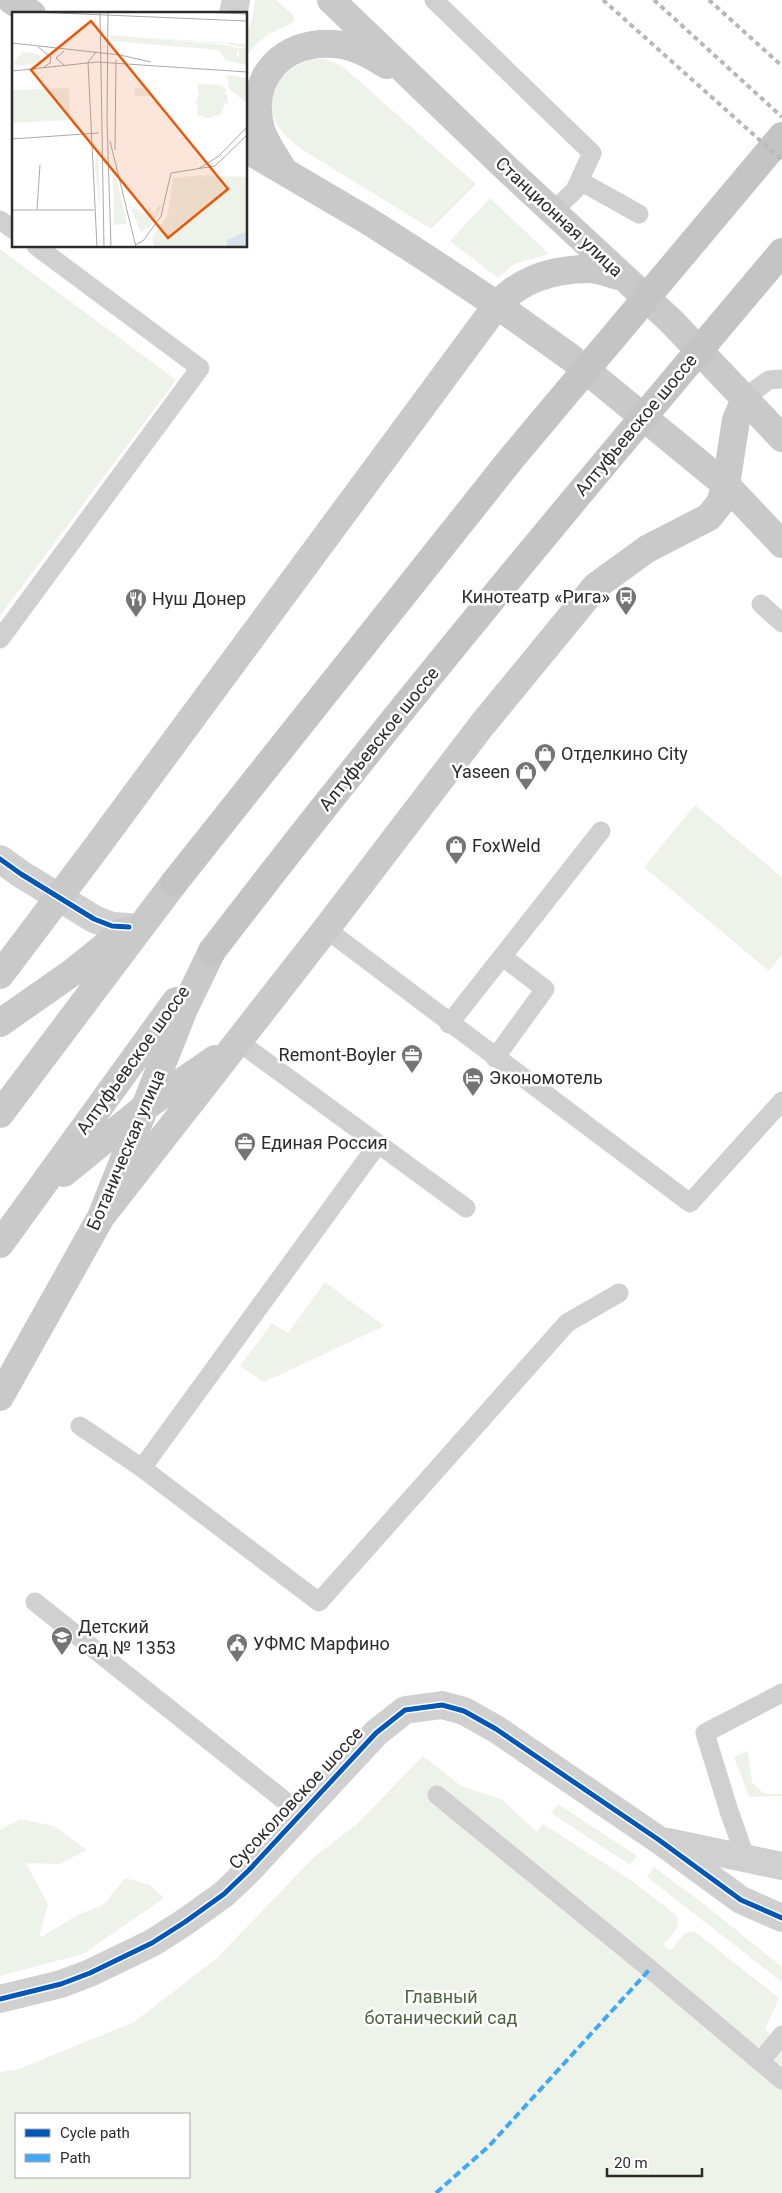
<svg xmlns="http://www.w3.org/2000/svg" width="782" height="2193" font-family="Roboto,sans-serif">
<rect width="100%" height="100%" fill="#fff"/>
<!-- green -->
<path fill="#eef3ea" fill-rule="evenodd" d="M 255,0 L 276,0 L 293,15 L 295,20 C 290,26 284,26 277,30 C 265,36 253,45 246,57 L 246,34 L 252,19 Z
M 317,59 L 325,59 L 342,66 L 476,184 L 431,229 L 303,150 C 294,143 284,136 278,126 C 258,95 286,63 317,59 Z
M 490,198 L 549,254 L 514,264 L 498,278 L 450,241 Z
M 0,249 L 176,380 L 0,616 Z
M 695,805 L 782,877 L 782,955 L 769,971 L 644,867 Z
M 325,1282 L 384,1326 L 264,1382 L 240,1366 L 272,1323 L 288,1333 Z
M 748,1751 L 752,1782 L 764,1794 L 782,1794 L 782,1796 L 749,1797 L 734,1757 Z
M 423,1756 L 461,1786 L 501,1799 L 537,1832 L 543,1824 L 632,1881 L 676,1915 C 683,1927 670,1936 663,1945 L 670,1951 L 685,1933 L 694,1931 L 779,1998 L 765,2030 L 782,2043 L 782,2193 L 0,2193 L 0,2072 L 19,2069 L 134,2022 L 217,1958 L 314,1857 L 357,1824 ZM 16,2114 L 189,2114 L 189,2177 L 16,2177 Z
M 558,1804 L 637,1856 L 630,1865 L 551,1813 Z
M 20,1819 L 54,1826 L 87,1850 L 59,1864 L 26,1863 L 48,1904 L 39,1938 L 78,1915 L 104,1904 L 125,1878 L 150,1885 L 164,1898 L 83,1954 L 0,1976 L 0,1830 Z
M 654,1867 L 709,1908 L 782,1967 L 782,1982 L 647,1877 Z"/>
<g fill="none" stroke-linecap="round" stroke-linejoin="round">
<!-- service -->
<path stroke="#d0d0d0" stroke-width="19" d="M 434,0 L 592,153 L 575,190 L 552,212
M 580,181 L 639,214
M 0,220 L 14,230
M 744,398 L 769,380 L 782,379
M 761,604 L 782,623
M 0,639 L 200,368 L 36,246
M 326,929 L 690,1203 L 782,1101
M 449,1024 L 601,831
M 239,1042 L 466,1208
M 495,1058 L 545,989 L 503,957
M 80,1426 L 142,1468 L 319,1602 L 567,1323 L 619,1293
M 142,1468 L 378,1144
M 35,1602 L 300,1813
M 437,1795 L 650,1969 L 782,2080
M 746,1859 L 729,1811 L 705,1733 L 782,1693
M 760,2062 L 782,2035"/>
<!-- minor -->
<path stroke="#d0d0d0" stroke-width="28" d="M 0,859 L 21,874 L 94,919 L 112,926 L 129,927"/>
<!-- tertiary -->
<path stroke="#d0d0d0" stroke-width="28" d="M 233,14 L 236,0
M 668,1842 L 782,1866
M 0,1999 L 61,1984 L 90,1973 L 152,1943 L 185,1922 L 224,1894 L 249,1870 L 376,1733 L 405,1710 L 442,1705 L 464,1711 L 496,1729 L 659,1840 L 741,1900 L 782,1918"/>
<!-- secondary -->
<path stroke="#c9c9c9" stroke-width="28" d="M 11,0 L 32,14
M 331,0 L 507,169 L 671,321 L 782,438
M 246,149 L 370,222 L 423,256 L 497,305 L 570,357 L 726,485 L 782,544
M 283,170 C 276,157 265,143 261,129 C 247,78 283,40 334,44 C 354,45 371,56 387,65
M 0,975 L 93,852 L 497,305 C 521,279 554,269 589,269 C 599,269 612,275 623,277
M 0,1023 L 73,972 L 124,931
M 0,1114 L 174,883
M 64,1173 L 145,1107 L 215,1059
M 101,1217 L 326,929 L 482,725 L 596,586 L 647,549 L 709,517 L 720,503 L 726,485 L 736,420 L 745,399
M 0,1244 L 176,1001
M 0,1397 L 101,1217 L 184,1009 L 212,951"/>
<!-- primary -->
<path stroke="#c4c4c4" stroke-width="28" d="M 174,883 L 511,459 L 782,136
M 212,951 C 395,712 588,482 782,252"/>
<!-- rail -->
<path stroke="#b8b8b8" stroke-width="4" stroke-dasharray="5 4" stroke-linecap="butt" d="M 603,0 L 782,160
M 654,0 L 782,117
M 709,0 L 782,66"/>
<!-- quiet -->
<path stroke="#3fa9f5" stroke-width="4" stroke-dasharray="8 4" stroke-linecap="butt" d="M 436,2193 L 489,2146 L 650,1969"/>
<!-- cycleway casing -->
<g stroke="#fff" stroke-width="8">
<path id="cycleway" d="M 0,859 L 21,874 L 94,919 L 112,926 L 129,927
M 0,1999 L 61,1984 L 90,1973 L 152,1943 L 185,1922 L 224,1894 L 249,1870 L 376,1733 L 405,1710 L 442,1705 L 464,1711 L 496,1729 L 659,1840 L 741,1900 L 782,1918"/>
</g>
<!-- cycleway -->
<use href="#cycleway" stroke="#0057b8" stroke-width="5"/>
</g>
<!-- icons -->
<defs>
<g id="bus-pin" transform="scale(1.125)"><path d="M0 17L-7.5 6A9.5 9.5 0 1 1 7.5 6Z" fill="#757575" stroke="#fff"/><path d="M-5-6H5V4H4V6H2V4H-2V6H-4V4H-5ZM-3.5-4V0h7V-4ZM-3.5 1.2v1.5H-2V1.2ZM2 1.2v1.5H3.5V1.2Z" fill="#fff"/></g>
<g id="restaurant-pin" transform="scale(1.125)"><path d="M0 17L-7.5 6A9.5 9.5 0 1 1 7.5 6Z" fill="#757575" stroke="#fff"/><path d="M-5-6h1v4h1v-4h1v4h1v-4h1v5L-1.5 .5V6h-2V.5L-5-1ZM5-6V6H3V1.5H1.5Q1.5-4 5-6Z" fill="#fff"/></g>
<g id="shop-pin" transform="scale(1.125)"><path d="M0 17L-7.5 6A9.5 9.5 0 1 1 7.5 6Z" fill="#757575" stroke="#fff"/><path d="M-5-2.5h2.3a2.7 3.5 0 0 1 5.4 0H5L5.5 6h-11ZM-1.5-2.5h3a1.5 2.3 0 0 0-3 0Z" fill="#fff"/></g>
<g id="office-pin" transform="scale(1.125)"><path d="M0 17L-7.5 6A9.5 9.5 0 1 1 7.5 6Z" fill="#757575" stroke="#fff"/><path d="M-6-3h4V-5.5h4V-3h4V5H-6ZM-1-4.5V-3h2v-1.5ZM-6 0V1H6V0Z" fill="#fff"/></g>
<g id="hotel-pin" transform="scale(1.125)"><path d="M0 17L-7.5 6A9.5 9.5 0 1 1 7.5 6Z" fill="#757575" stroke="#fff"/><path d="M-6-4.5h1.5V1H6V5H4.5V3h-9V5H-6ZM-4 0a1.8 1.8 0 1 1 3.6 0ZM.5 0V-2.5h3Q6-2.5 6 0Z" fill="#fff"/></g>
<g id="school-pin" transform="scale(1.125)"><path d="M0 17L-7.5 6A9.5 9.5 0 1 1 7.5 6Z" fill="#757575" stroke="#fff"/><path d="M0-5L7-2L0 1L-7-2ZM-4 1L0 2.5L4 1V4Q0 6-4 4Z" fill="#fff"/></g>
<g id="civic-pin" transform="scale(1.125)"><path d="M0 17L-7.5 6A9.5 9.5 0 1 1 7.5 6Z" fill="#757575" stroke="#fff"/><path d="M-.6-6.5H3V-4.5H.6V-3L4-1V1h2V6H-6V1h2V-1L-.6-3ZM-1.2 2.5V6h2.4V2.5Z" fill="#fff"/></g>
</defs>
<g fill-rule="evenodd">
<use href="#bus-pin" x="626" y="597"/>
<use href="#restaurant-pin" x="136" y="599"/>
<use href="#shop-pin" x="545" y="754"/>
<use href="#shop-pin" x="526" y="772"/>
<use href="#shop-pin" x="456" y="846"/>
<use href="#office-pin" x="412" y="1055"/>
<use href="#hotel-pin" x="473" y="1078"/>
<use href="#office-pin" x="245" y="1143"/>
<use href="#school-pin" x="62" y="1637"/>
<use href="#civic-pin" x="237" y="1644"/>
</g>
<g text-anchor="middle" stroke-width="5" stroke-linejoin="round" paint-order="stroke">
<!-- street labels -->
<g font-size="18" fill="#2b2b2b" stroke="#fff">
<text transform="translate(559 217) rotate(43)" y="6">Станционная улица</text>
<text transform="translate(636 425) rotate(-50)" y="6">Алтуфьевское шоссе</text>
<text transform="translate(379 739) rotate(-51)" y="6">Алтуфьевское шоссе</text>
<text transform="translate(133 1060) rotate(-54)" y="6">Алтуфьевское шоссе</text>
<text transform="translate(126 1150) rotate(-67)" y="6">Ботаническая улица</text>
<text transform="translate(296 1798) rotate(-47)" y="6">Сусоколовское шоссе</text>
</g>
<!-- poi labels -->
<g font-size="18" fill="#2b2b2b" stroke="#fff" text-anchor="start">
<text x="610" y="603" text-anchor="end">Кинотеатр «Рига»</text>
<text x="152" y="605">Нуш Донер</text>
<text x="561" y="760">Отделкино City</text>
<text x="510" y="778" text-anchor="end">Yaseen</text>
<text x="472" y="852">FoxWeld</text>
<text x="396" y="1061" text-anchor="end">Remont-Boyler</text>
<text x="489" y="1084">Экономотель</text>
<text x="261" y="1149">Единая Россия</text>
<text x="78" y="1633">Детский<tspan x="78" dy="21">сад № 1353</tspan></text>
<text x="253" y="1650">УФМС Марфино</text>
</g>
<!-- park labels -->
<g font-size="18" fill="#4a643c" stroke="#fff">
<text x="441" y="2003">Главный<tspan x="441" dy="21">ботанический сад</tspan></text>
</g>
</g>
<!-- overview -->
<g transform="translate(12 12)">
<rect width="235" height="235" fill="#fff"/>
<path d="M 99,23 L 214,33 L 227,36 L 224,44 L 227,44 L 227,36 L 235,36 L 235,53 L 214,49 L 207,38 L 99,29 ZM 123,25 L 235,32 L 235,36 L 215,32 ZM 10,40 L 27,42 L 30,51 L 6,54 L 2,51 ZM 215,63 L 235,66 L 234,90 L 217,77 ZM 185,72 L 209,73 L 215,78 L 212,81 L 215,82 L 216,92 L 210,90 L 213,93 L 208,103 L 196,106 L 185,103 L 186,94 L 183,91 L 187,83 ZM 57,76 L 58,108 L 0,111 L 0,78 ZM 123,76 L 139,76 L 139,84 L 123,84 ZM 86,138 L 88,189 L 87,192 L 83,154 ZM 190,163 L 192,166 L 193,163 L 235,165 L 235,235 L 142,235 L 140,225 L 155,205 L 161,166 ZM 101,165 L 104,165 L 115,212 L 102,213 ZM 150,193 L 139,214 L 129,220 L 119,197 L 124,196 L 130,202 L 141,194 L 138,199 L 143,203 L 146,194 Z" fill="#eef3ea"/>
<path d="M 230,221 L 235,221 L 235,235 L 215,235 L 215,228 Z" fill="#d7e3ef"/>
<path fill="none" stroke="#aaa" stroke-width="1" d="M 23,0 L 235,9M 88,0 L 92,235M 96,0 L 95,108 L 99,235M 187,0 L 235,2M 0,31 L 108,43 L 139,50M 26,35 L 39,45 L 38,51 L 32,55M 52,39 L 44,46 L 52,53M 84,40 L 76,50 L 85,235M 0,59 L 85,50 L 235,60M 0,127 L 87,121M 98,129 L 124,235M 103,138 L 104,48M 186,157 L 207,144 L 235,115M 25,197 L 28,153M 0,198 L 82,198M 123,233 L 131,229 L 149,204 L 159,161 L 203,154 L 235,123"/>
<path fill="#e8590c" fill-opacity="0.15" stroke="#e8590c" stroke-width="2.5" d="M 79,9 L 216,177 L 156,226 L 19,58 Z"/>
<rect width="235" height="235" fill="none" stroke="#2b2b2b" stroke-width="2.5"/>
</g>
<!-- legend -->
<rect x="15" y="2113" width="175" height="65" fill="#ffffff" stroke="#aaaaaa"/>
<rect x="25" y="2129" width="25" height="8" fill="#0057b8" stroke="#aaaaaa"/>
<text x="60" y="2138" font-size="15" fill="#2b2b2b">Cycle path</text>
<rect x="25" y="2154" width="25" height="8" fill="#3fa9f5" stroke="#aaaaaa"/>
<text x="60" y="2163" font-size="15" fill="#2b2b2b">Path</text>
<!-- scale -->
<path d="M607 2168v8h95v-8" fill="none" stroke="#2b2b2b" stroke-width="2.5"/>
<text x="614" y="2168" font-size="15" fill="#2b2b2b" stroke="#ffffff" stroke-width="4" paint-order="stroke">20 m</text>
</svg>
